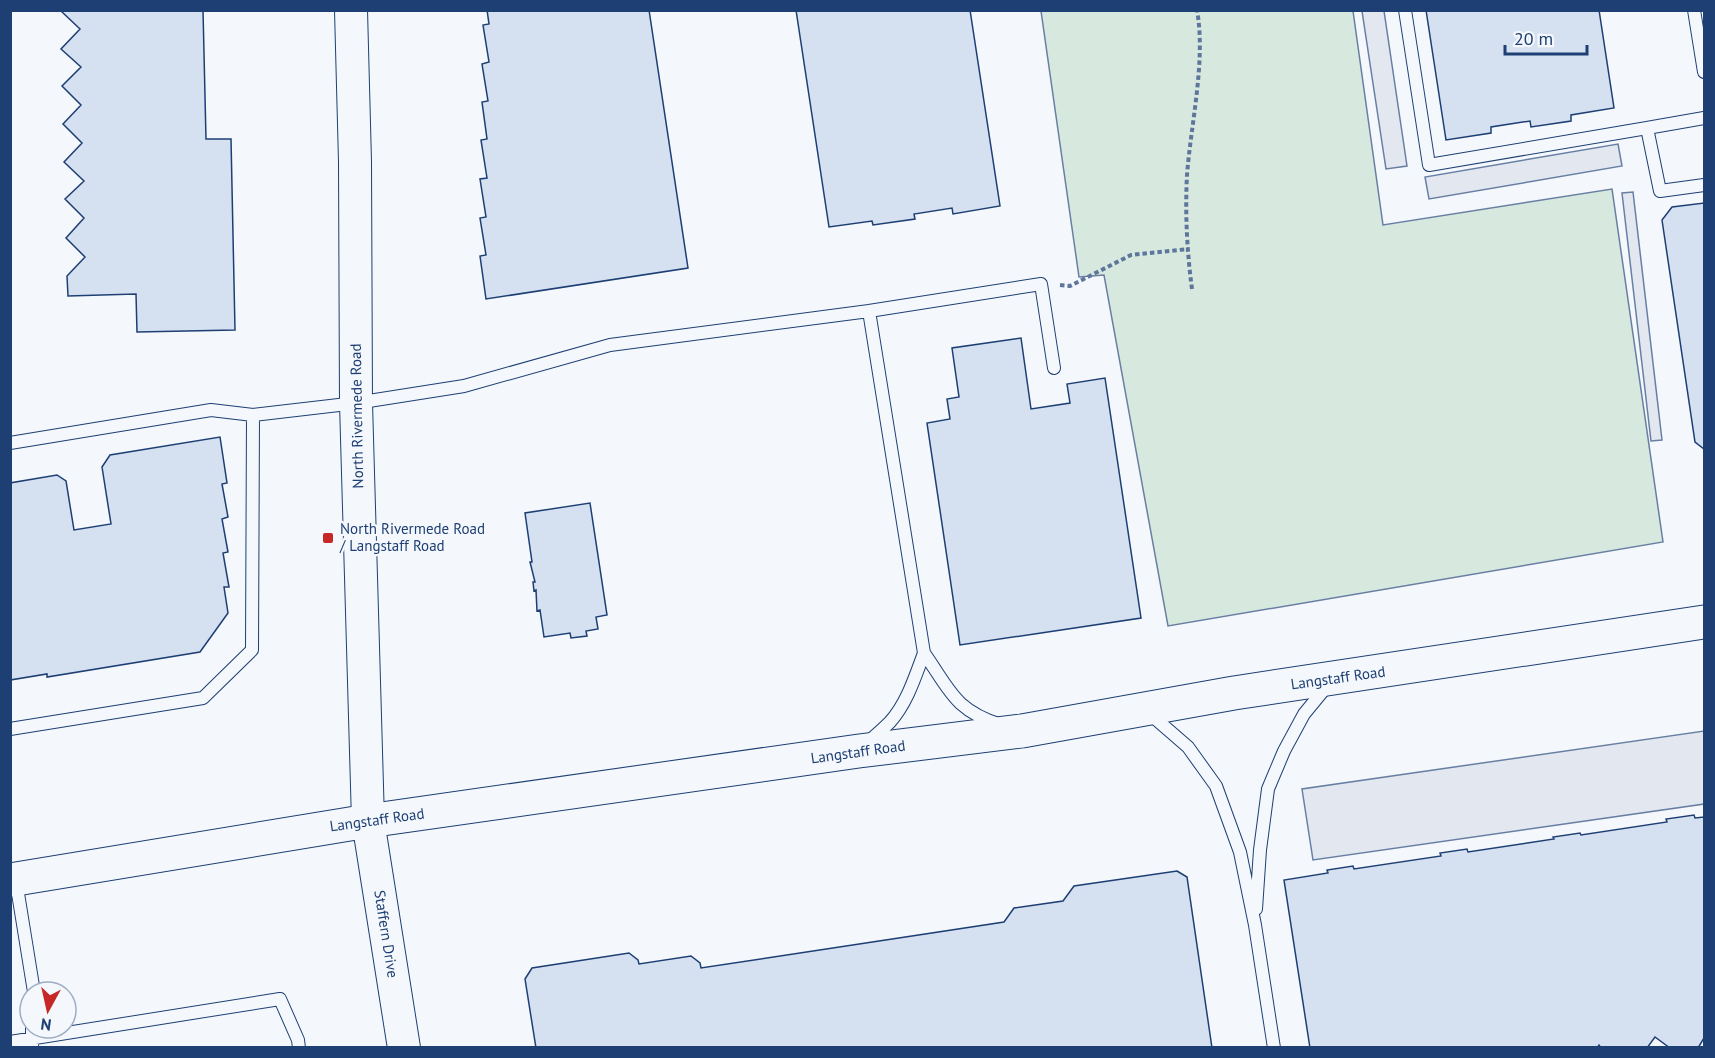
<svg xmlns="http://www.w3.org/2000/svg" width="1715" height="1058" font-family="'PT Sans',sans-serif">
<rect width="100%" height="100%" fill="#f4f7fb"/>
<!-- green -->
<path fill="#d7e8df" stroke="#687fa3" stroke-width="1.5" d="M 1041,11 L 1353,11 L 1383,225 L 1612,189 L 1663,542 L 1168,626 L 1104,275 L 1079,277 Z"/>
<!-- parking -->
<path fill="#e3e8f0" stroke="#687fa3" stroke-width="1.5" d="M 1362,11 L 1384,11 L 1407,166 L 1386,169 Z
M 1618,144 L 1622,166 L 1429,199 L 1425,177 Z
M 1633,192 L 1662,440 L 1651,441 L 1622,193 Z
M 1704,731 L 1704,804 L 1313,860 L 1302,789 Z"/>
<!-- building -->
<path fill="#d5e0f0" stroke="#1d3f73" stroke-width="1.5" d="M 203,10 L 206,139 L 231,139 L 235,330 L 137,332 L 136,294 L 68,296 L 67,276 L 85,257 L 66,238 L 84,218 L 65,199 L 84,181 L 64,162 L 82,143 L 63,124 L 81,105 L 62,86 L 81,67 L 61,49 L 80,29 L 61,11 Z
M 487,10 L 649,10 L 688,268 L 486,299 L 480,256 L 486,255 L 480,218 L 486,217 L 480,179 L 487,178 L 481,140 L 487,139 L 482,102 L 488,101 L 482,64 L 489,62 L 483,25 L 489,24 Z
M 796,10 L 970,10 L 1000,206 L 953,214 L 952,208 L 914,214 L 915,219 L 873,225 L 872,221 L 829,227 Z
M 1426,10 L 1599,10 L 1614,108 L 1571,115 L 1571,121 L 1531,127 L 1530,121 L 1491,127 L 1491,133 L 1446,140 Z
M 1704,203 L 1704,449 L 1695,442 L 1662,220 L 1672,207 Z
M 1021,338 L 1031,409 L 1070,403 L 1067,384 L 1105,378 L 1141,618 L 960,645 L 927,423 L 950,419 L 947,399 L 959,397 L 952,348 Z
M 220,437 L 227,483 L 222,484 L 228,517 L 222,519 L 228,552 L 223,553 L 229,587 L 224,587 L 228,613 L 200,652 L 47,677 L 47,674 L 10,680 L 10,483 L 57,475 L 66,481 L 74,530 L 111,524 L 102,467 L 110,455 Z
M 590,503 L 607,615 L 596,617 L 598,629 L 586,631 L 587,636 L 571,638 L 570,633 L 544,637 L 540,610 L 537,611 L 536,590 L 534,591 L 533,582 L 535,582 L 530,562 L 532,562 L 525,513 Z
M 1694,815 L 1695,818 L 1704,817 L 1704,1038 L 1698,1048 L 1670,1048 L 1655,1037 L 1647,1048 L 1601,1048 L 1599,1045 L 1597,1048 L 1310,1048 L 1284,880 L 1328,873 L 1327,870 L 1353,866 L 1354,869 L 1441,856 L 1440,853 L 1467,849 L 1468,852 L 1554,839 L 1553,837 L 1580,833 L 1581,835 L 1667,822 L 1666,819 Z
M 1177,871 L 1187,877 L 1212,1048 L 536,1048 L 525,979 L 532,968 L 629,953 L 638,960 L 639,964 L 691,956 L 700,963 L 701,968 L 1004,922 L 1014,908 L 1063,901 L 1074,886 Z"/>
<g fill="none" stroke-linecap="round" stroke-linejoin="round">
<!-- service casing -->
<g stroke="#1d3f73" stroke-width="14">
<path id="service" d="M 1405,10 L 1429,165 L 1647,128 L 1660,191 L 1704,185
M 1694,10 L 1704,72
M 1647,128 L 1704,118
M 869,311 L 924,653 C 950,690 954,710 1001,725
M 10,443 L 211,410 L 253,415 L 356,403 L 464,386 L 610,345 L 869,311 L 1041,284 L 1054,368
M 1150,714 L 1188,747 L 1216,786 L 1240,852 L 1255,925 L 1274,1048
M 10,729 L 203,698 L 252,650 L 253,415
M 868,742 C 875,736 883,729 890,722 C 907,703 915,677 924,653
M 16,881 L 34,992
M 1256,909 L 1260,850 L 1268,789 L 1284,751 L 1304,714 L 1327,686
M 10,1042 L 280,999 L 298,1040 L 299,1048
M 32,1048 L 32,1028"/>
</g>
<!-- tertiary casing -->
<g stroke="#1d3f73" stroke-width="34">
<path id="tertiary" d="M 351,10 L 355,162 L 356,403 L 368,821 L 404,1048"/>
</g>
<!-- secondary casing -->
<g stroke="#1d3f73" stroke-width="35">
<path id="secondary" d="M 10,880 L 368,821 L 859,751 L 1022,731 L 1234,693 L 1704,622"/>
</g>
<!-- path -->
<path stroke="#5e769c" stroke-width="4" stroke-dasharray="4.5 3" stroke-linecap="butt" d="M 1060,285 L 1070,286 L 1131,255 L 1188,249
M 1192,289 C 1187,252 1185,213 1187,175 C 1191,123 1206,61 1197,10"/>
<!-- service -->
<use href="#service" stroke="#f4f7fb" stroke-width="12"/>
<!-- tertiary -->
<use href="#tertiary" stroke="#f4f7fb" stroke-width="32"/>
<!-- secondary -->
<use href="#secondary" stroke="#f4f7fb" stroke-width="33"/>
</g>
<!-- markers -->
<rect fill="#c62828" stroke="#f4f7fb" stroke-width="2" x="322" y="532" width="12" height="12" rx="3"/>
<g text-anchor="middle" stroke-width="4.5" stroke-linejoin="round" paint-order="stroke">
<!-- street labels -->
<g font-size="15" fill="#1d3f73" stroke="#f4f7fb">
<text transform="translate(357 416) rotate(-91)" y="5">North Rivermede Road</text>
<text transform="translate(1338 678) rotate(-8)" y="5">Langstaff Road</text>
<text transform="translate(858 752) rotate(-8)" y="5">Langstaff Road</text>
<text transform="translate(377 820) rotate(-8)" y="5">Langstaff Road</text>
<text transform="translate(386 934) rotate(81)" y="5">Staffern Drive</text>
</g>
<!-- poi labels -->
<g font-size="15" fill="#1d3f73" stroke="#f4f7fb" text-anchor="start">
<text x="340" y="534">North Rivermede Road<tspan x="340" dy="17">/ Langstaff Road</tspan></text>
</g>
</g>
<!-- border -->
<rect width="1715" height="1058" fill="none" stroke="#1d3f73" stroke-width="24"/>
<!-- north arrow -->
<g transform="translate(48 1010) rotate(188)"><circle r="28" fill="#f4f7fb" stroke="#9eadc5" stroke-width="1.5"/>
<path d="M0-4.5L10 22L0 15L-10 22Z" fill="#c62828"/>
<text y="-9" font-size="16" font-weight="bold" text-anchor="middle" fill="#1d3f73">N</text>
</g>
<!-- scale -->
<path d="M1505 45v9h82v-9" fill="none" stroke="#1d3f73" stroke-width="3"/>
<text x="1514" y="45" font-size="18" fill="#1d3f73" stroke="#f4f7fb" stroke-width="4.5" paint-order="stroke">20 m</text>
</svg>
